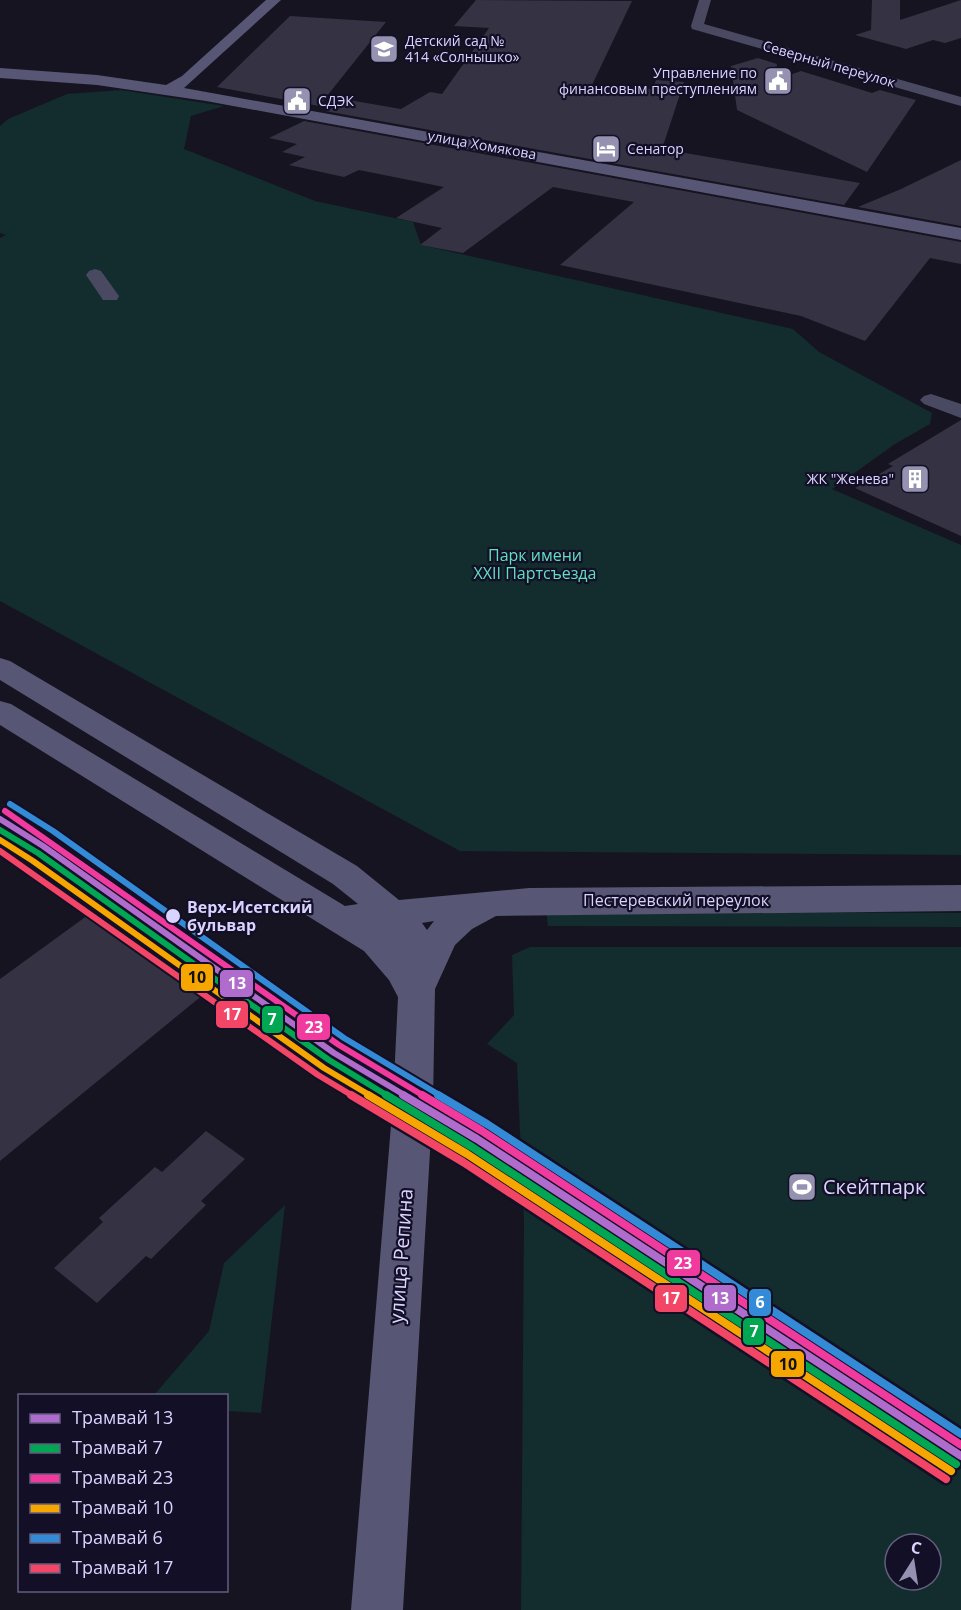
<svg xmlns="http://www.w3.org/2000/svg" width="961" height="1610" font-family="'Open Sans',sans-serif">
<rect width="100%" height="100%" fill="#161421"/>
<!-- green -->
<path fill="#132c2d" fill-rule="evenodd" d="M 121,90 L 224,106 L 191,116 L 184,149 L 315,201 L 413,222 L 421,245 L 793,329 L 819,352 L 932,413 L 930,424 L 895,444 L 832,489 L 961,545 L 961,855 L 460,851 L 0,601 L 0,238 L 6,235 L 0,233 L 0,126 L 8,119 L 67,94 Z
M 546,911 L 961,913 L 961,927 L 548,926 Z
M 530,947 L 961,947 L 961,1610 L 521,1610 L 524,1222 L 517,1063 L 487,1044 L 514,1015 L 512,955 ZM 895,1544 L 931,1544 L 931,1580 L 895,1580 Z
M 285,1205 L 261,1413 L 227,1411 L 226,1396 L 154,1395 L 209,1331 L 224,1263 Z"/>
<!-- building -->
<path fill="#343243" d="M 476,0 L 632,1 L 592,85 L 653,89 L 656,80 L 684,82 L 662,149 L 860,183 L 844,205 L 325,111 L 349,100 L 401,109 L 430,92 L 442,94 L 489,28 L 454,26 Z
M 872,0 L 900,0 L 900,20 L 961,0 L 961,38 L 945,43 L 933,40 L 906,49 L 855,35 L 871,30 Z
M 290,16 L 386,22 L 319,106 L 217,87 Z
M 758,58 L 777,64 L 775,80 L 801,71 L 872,93 L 880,90 L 916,100 L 867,172 L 737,110 L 731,66 Z
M 304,121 L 961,242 L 961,264 L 930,258 L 865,341 L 801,316 L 560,265 L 634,202 L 553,187 L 463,253 L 420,245 L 442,228 L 396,218 L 444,187 L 359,170 L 344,177 L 289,165 L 305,157 L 282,152 L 297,144 L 269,138 Z
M 961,160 L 961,226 L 858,207 L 901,189 Z
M 961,420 L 961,536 L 855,488 L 893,466 L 888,464 Z
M 88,915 L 204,994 L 0,1161 L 0,979 Z
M 206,1131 L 245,1159 L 201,1201 L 206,1205 L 151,1259 L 146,1256 L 97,1303 L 54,1268 L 103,1222 L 99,1218 L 155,1167 L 162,1172 Z"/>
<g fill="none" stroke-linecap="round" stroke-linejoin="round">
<!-- street -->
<path fill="#4a4962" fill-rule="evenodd" d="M 699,0 L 711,0 L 704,24 L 961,97 L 961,106 L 692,29 L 691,26 Z
M 95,269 L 101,271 L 119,296 L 117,300 L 103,300 L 86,275 L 89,271 Z
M 931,394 L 961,404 L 961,418 L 924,404 L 920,400 L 924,396 Z"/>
<!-- secondary -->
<path fill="#575674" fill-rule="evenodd" d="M 266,0 L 281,0 L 184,88 L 961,228 L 961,240 L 206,101 L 97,85 L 0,78 L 0,68 L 97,75 L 166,85 L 182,76 Z
M 0,658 L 10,661 L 357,866 L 399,900 L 529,888 L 961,885 L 961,911 L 496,916 L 472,929 L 455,945 L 435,989 L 433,1101 L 403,1610 L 351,1610 L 393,1101 L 398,997 L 389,980 L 364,951 L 0,725 L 0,701 L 11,704 L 345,906 L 358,904 L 333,884 L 0,680 ZM 434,921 L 427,930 L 422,923 Z"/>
<!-- tram-1-far1 casing -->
<g stroke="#130f26" stroke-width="10">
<path id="tram-1-far1" d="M 0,819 L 43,846 L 334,1053 L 406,1096"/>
</g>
<!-- tram-1 casing -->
<g stroke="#130f26" stroke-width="13">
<path id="tram-1" d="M 403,1095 L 477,1139 L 961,1456"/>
</g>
<!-- tram-2-far1 casing -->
<g stroke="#130f26" stroke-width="10">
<path id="tram-2-far1" d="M 0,830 L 38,853 L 329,1060 L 388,1096"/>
</g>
<!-- tram-2 casing -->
<g stroke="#130f26" stroke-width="13">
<path id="tram-2" d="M 386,1095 L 472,1147 L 956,1464"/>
</g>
<!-- tram-3-far1 casing -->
<g stroke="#130f26" stroke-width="10">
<path id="tram-3-far1" d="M 5,811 L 339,1045 L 424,1096"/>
</g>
<!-- tram-3 casing -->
<g stroke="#130f26" stroke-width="13">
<path id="tram-3" d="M 422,1095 L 482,1131 L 961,1445"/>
</g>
<!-- tram-4-far1 casing -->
<g stroke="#130f26" stroke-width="10">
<path id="tram-4-far1" d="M 0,840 L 33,861 L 324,1068 L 371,1096"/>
</g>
<!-- tram-4 casing -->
<g stroke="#130f26" stroke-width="13">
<path id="tram-4" d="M 368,1095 L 467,1154 L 951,1471"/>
</g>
<!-- tram-5-far1 casing -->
<g stroke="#130f26" stroke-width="10">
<path id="tram-5-far1" d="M 10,804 L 53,831 L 344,1038 L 441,1096"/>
</g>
<!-- tram-5 casing -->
<g stroke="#130f26" stroke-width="13">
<path id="tram-5" d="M 438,1095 L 487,1124 L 961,1434"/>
</g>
<!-- tram-6-far1 casing -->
<g stroke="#130f26" stroke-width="10">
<path id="tram-6-far1" d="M 0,851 L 318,1075 L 353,1096"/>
</g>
<!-- tram-6 casing -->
<g stroke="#130f26" stroke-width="13">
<path id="tram-6" d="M 351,1095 L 463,1162 L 946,1479"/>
</g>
<!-- tram-1-far1 -->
<use href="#tram-1-far1" stroke="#b06ccc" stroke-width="6"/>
<!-- tram-1 -->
<use href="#tram-1" stroke="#b06ccc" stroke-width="8"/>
<!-- tram-2-far1 -->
<use href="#tram-2-far1" stroke="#00a651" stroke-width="6"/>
<!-- tram-2 -->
<use href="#tram-2" stroke="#00a651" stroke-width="8"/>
<!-- tram-3-far1 -->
<use href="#tram-3-far1" stroke="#f13a9d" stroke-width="6"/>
<!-- tram-3 -->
<use href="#tram-3" stroke="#f13a9d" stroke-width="8"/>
<!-- tram-4-far1 -->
<use href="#tram-4-far1" stroke="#f7a600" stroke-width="6"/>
<!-- tram-4 -->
<use href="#tram-4" stroke="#f7a600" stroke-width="8"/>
<!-- tram-5-far1 -->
<use href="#tram-5-far1" stroke="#338bd7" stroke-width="6"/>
<!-- tram-5 -->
<use href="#tram-5" stroke="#338bd7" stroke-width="8"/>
<!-- tram-6-far1 -->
<use href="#tram-6-far1" stroke="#f34667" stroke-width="6"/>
<!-- tram-6 -->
<use href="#tram-6" stroke="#f34667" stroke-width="8"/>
</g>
<!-- icons -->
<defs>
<g id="school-square" transform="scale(1.5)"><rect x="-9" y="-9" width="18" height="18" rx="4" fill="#9591b1" stroke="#130f26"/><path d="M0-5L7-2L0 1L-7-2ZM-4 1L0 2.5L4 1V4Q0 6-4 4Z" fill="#fff"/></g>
<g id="civic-square" transform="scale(1.5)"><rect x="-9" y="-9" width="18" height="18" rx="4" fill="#9591b1" stroke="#130f26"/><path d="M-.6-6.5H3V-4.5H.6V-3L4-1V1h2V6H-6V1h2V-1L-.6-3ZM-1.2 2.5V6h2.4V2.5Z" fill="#fff"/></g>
<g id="hotel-square" transform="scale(1.5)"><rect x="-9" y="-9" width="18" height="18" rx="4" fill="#9591b1" stroke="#130f26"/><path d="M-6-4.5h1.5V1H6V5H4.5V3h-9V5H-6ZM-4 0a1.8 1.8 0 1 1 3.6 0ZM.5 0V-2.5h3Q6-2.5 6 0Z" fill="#fff"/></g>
<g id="building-square" transform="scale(1.5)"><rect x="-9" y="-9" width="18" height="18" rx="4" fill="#9591b1" stroke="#130f26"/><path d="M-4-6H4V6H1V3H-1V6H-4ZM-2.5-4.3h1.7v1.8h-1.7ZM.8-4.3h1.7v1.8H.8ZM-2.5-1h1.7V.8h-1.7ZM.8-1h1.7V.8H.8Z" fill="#fff"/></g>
<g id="stadium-square" transform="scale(1.5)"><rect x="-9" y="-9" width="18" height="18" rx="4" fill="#9591b1" stroke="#130f26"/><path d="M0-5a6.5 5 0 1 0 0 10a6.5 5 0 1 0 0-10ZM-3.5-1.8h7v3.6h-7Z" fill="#fff"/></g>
</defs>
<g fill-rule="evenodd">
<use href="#school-square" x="384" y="49"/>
<use href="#civic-square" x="778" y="81"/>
<use href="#civic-square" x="297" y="101"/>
<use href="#hotel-square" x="606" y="149"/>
<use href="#building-square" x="915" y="479"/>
<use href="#stadium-square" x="802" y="1187"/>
</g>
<!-- markers -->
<circle fill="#d9d4ff" stroke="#130f26" stroke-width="2" cx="173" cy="916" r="8"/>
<g text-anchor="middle" stroke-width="4.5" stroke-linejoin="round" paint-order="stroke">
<!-- far-poi labels -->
<g font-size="14" fill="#d9d4ff" stroke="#130f26" text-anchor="start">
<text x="405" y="46">Детский сад №<tspan x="405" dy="16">414 «Солнышко»</tspan></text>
<text x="757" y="78" text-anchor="end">Управление по<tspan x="757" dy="16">финансовым преступлениям</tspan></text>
<text x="318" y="106">СДЭК</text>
<text x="627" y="154">Сенатор</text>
<text x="894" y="484" text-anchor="end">ЖК "Женева"</text>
</g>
<!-- far-street labels -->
<g font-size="14" fill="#d9d4ff" stroke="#130f26">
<text transform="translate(829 64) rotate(16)" y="5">Северный переулок</text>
<text transform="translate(482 145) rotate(10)" y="5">улица Хомякова</text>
</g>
<!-- park labels -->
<g font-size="16" fill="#5fe0c0" stroke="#130f26">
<text x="535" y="561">Парк имени<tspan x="535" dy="18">XXII Партсъезда</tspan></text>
</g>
<!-- street labels -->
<g font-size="16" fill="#d9d4ff" stroke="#130f26">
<text x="676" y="906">Пестеревский переулок</text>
</g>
<!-- stop labels -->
<g font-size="16" font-weight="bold" fill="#d9d4ff" stroke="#130f26" text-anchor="start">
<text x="187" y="913">Верх-Исетский<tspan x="187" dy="18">бульвар</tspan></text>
</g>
<!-- near-poi labels -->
<g font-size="20" fill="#d9d4ff" stroke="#130f26" text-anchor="start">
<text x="823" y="1194">Скейтпарк</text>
</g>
<!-- near-street labels -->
<g font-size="20" fill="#d9d4ff" stroke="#130f26">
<text transform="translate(401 1256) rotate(-86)" y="7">улица Репина</text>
</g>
</g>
<g stroke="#130f26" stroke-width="2">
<rect x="180" y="963" width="34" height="29" rx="6" fill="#f7a600"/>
<rect x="219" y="969" width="35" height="29" rx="6" fill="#b06ccc"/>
<rect x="215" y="1000" width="34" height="29" rx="6" fill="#f34667"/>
<rect x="261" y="1005" width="23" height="29" rx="6" fill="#00a651"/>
<rect x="296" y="1013" width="35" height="28" rx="6" fill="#f13a9d"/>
<rect x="666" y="1249" width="35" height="28" rx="6" fill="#f13a9d"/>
<rect x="703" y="1284" width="34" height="28" rx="6" fill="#b06ccc"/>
<rect x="654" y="1284" width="34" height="29" rx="6" fill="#f34667"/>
<rect x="748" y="1288" width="24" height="29" rx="6" fill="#338bd7"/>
<rect x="742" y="1317" width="23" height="29" rx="6" fill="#00a651"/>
<rect x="770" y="1350" width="35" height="28" rx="6" fill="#f7a600"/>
</g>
<g font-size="16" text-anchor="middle" font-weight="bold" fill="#fff">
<text x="237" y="989">13</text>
<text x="232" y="1020">17</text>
<text x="272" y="1025">7</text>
<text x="314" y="1033">23</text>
<text x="683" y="1269">23</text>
<text x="720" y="1304">13</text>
<text x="671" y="1304">17</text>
<text x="760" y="1308">6</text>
<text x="754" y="1337">7</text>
</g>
<g font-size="16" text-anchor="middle" font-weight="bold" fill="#111">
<text x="197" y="983">10</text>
<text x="788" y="1370">10</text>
</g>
<!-- legend -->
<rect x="18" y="1394" width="210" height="198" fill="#130f26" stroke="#625e7d" stroke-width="1.5"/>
<rect x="30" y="1414" width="30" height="9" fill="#b06ccc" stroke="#625e7d" stroke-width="1.5"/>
<text x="72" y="1424" font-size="18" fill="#d9d4ff">Трамвай 13</text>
<rect x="30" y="1444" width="30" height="9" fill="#00a651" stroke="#625e7d" stroke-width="1.5"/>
<text x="72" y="1454" font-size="18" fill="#d9d4ff">Трамвай 7</text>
<rect x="30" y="1474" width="30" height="9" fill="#f13a9d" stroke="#625e7d" stroke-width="1.5"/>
<text x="72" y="1484" font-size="18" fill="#d9d4ff">Трамвай 23</text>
<rect x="30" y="1504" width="30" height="9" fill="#f7a600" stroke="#625e7d" stroke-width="1.5"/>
<text x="72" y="1514" font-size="18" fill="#d9d4ff">Трамвай 10</text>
<rect x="30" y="1534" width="30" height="9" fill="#338bd7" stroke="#625e7d" stroke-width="1.5"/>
<text x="72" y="1544" font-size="18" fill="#d9d4ff">Трамвай 6</text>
<rect x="30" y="1564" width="30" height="9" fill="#f34667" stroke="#625e7d" stroke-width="1.5"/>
<text x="72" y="1574" font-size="18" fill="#d9d4ff">Трамвай 17</text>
<!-- north arrow -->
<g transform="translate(913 1562) rotate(12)"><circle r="28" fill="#130f26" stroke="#625e7d" stroke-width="1.5"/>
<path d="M0-4.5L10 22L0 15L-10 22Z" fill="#9591b1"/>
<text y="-9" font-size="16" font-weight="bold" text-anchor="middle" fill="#d9d4ff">С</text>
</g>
</svg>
